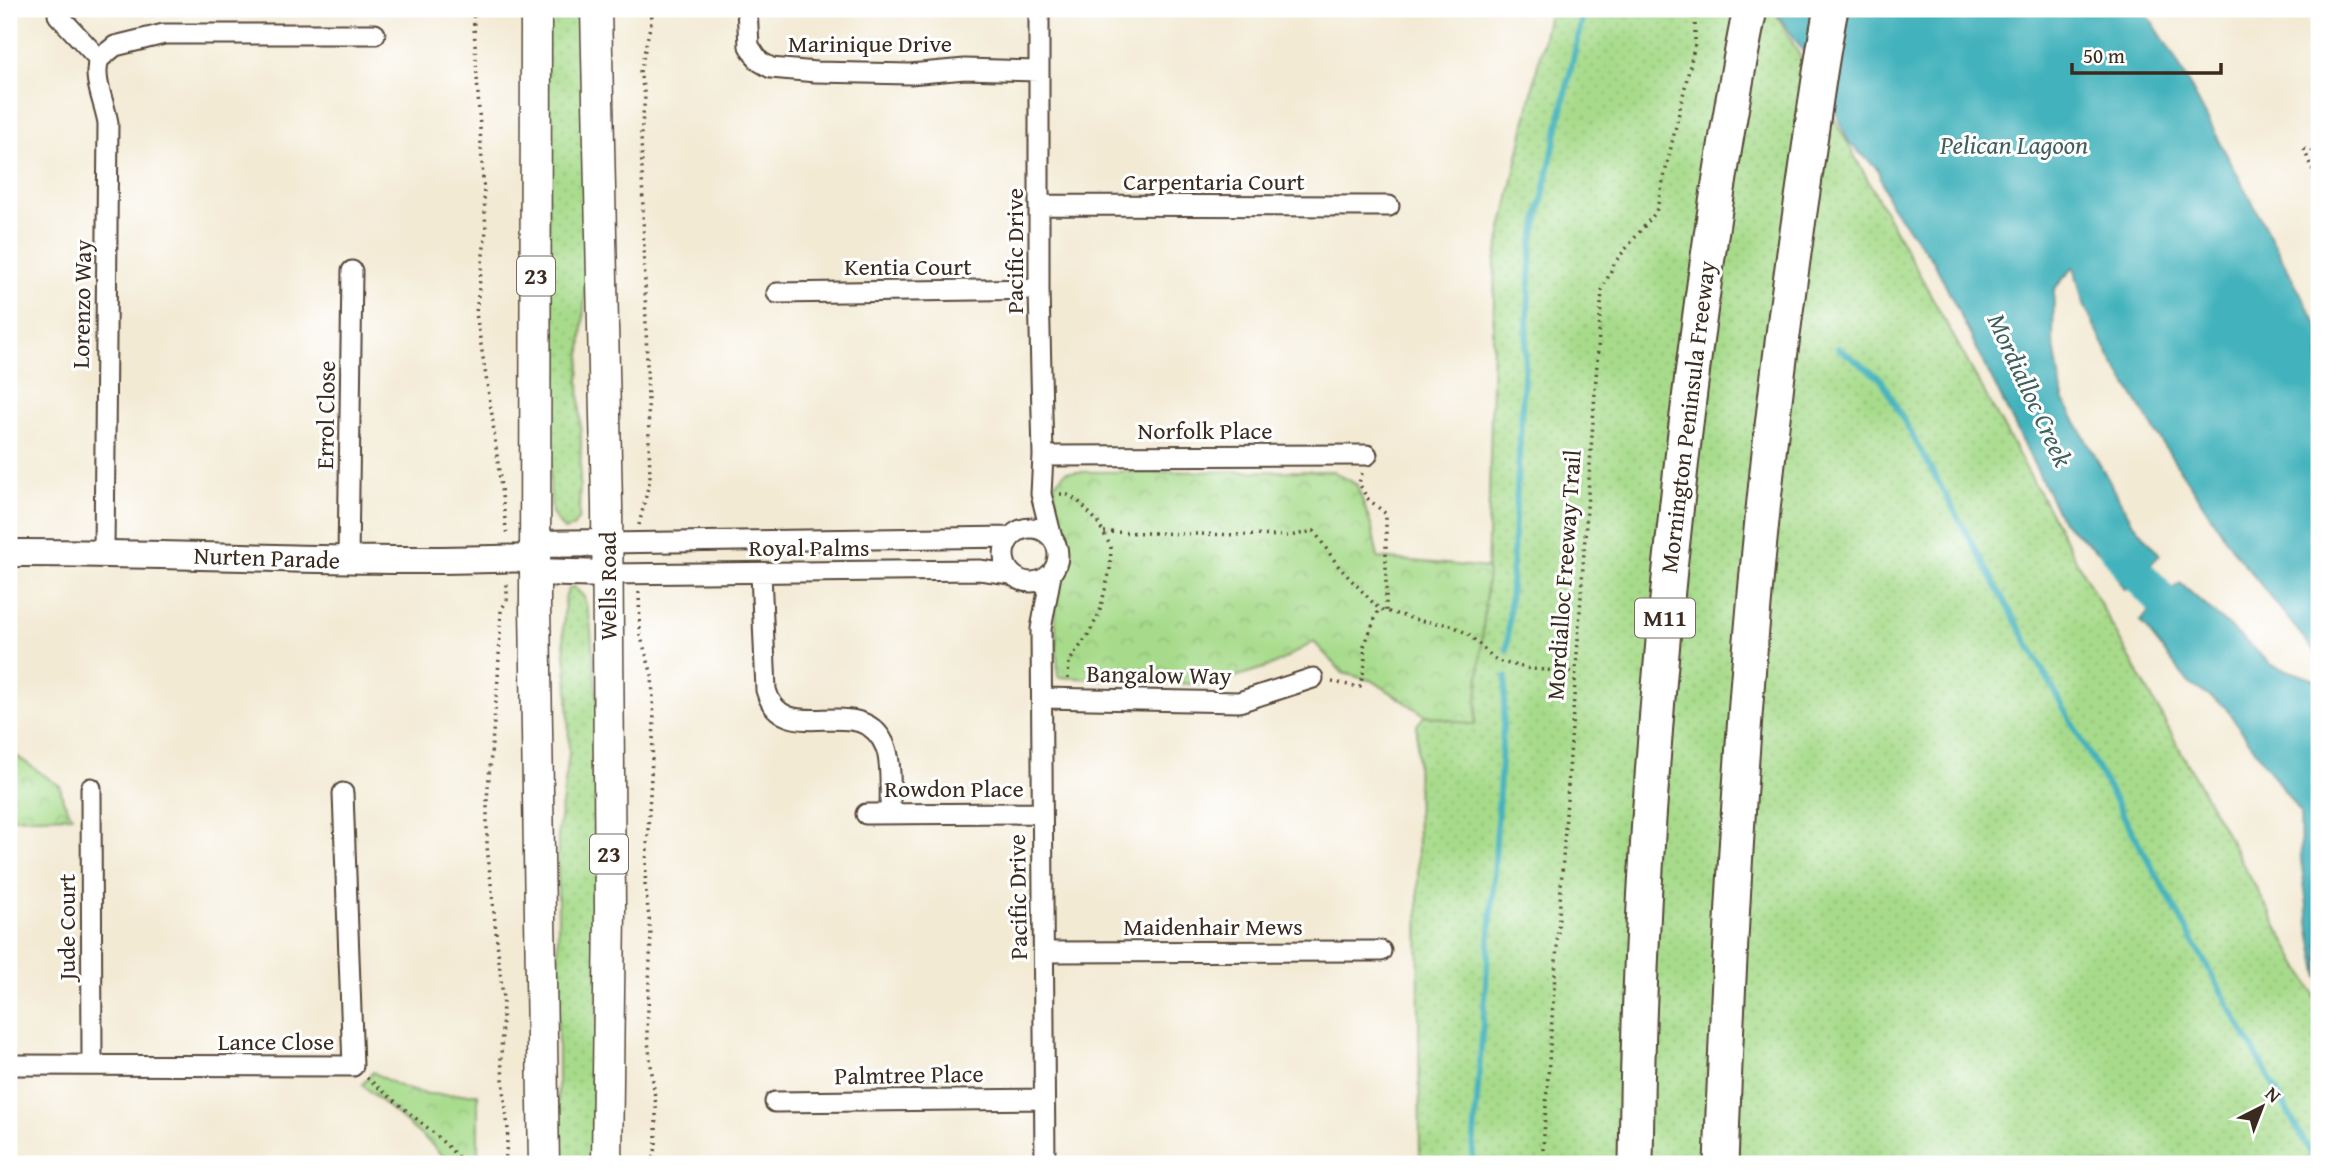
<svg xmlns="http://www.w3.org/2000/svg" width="2328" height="1173" font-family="'Gentium Book Plus',serif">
<defs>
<pattern id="grass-dots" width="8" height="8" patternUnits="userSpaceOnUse" patternTransform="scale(1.75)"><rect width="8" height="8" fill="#a7db8b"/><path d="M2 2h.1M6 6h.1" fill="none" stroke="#91bc78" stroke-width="1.8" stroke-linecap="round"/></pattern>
<pattern id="park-crowns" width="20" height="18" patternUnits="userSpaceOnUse" patternTransform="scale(1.75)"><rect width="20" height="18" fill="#a7db8b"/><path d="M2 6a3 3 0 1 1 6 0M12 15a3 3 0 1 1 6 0" fill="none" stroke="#91bc78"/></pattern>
</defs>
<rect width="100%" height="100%" fill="#fff"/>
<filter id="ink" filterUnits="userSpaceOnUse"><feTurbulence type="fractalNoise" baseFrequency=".0143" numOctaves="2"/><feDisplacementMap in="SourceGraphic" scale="14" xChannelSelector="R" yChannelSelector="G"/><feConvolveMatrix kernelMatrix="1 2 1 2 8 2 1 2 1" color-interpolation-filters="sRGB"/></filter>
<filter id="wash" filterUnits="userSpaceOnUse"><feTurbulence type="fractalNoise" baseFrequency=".00686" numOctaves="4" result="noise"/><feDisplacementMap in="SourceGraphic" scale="28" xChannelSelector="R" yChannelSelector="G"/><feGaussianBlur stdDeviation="1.57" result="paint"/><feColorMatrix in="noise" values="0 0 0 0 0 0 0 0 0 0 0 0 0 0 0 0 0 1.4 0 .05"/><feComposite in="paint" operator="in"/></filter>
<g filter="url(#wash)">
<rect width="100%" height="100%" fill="#f3ead4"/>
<!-- grass -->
<path fill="url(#grass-dots)" stroke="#718254" stroke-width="2" d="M 546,9 L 588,9 L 588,255 L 579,381 L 581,440 L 579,518 L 573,527 L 564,530 L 552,514 L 550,489 Z
M 1550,9 L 1774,9 L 2319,1003 L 2319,1164 L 1420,1164 L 1417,725 L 1425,715 L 1475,725 L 1487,576 L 1495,262 Z
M 573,586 L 584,597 L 590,620 L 598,708 L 597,1164 L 558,1164 L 558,833 L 569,754 L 568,689 L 563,629 L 565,598 L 568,590 Z"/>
<!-- park -->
<path fill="url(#park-crowns)" stroke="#718254" stroke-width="2" d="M 1333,471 L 1357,485 L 1372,528 L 1378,558 L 1488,568 L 1475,725 L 1425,715 L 1373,681 L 1343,673 L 1314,642 L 1273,665 L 1210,685 L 1058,677 L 1054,583 L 1060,557 L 1054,484 L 1066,472 Z
M 9,751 L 60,786 L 63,800 L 72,816 L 9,818 Z
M 373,1072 C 416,1098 429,1095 478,1094 L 478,1164 L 450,1164 L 431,1144 L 362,1085 Z"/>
<!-- water -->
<path fill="#43b2bc" stroke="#3f6e6d" stroke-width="2" d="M 1774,9 L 2025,9 L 2046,13 L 2048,9 L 2144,9 L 2174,56 L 2319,328 L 2319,657 L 2236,554 L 2163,444 L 2110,357 L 2084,305 L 2074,267 L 2054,289 L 2053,340 L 2063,399 L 2131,520 L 2160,555 L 2125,590 L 2106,558 L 2062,521 L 1934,262 L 1890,204 L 1877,168 L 1849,143 L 1821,77 Z
M 2180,583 L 2272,665 L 2319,681 L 2319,978 L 2310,930 L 2301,859 L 2300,813 L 2225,707 L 2189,683 L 2140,621 Z"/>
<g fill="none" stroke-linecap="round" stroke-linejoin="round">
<!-- stream -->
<path stroke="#43b2bc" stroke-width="6" d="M 1838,348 L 1881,379 L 2317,1164
M 1507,650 L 1532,246 L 1584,9
M 1472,1164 L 1493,893 L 1506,677"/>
<!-- river -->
<path stroke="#43b2bc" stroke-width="35" d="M 2110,537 L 2128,564 L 2194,635"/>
</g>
</g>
<g filter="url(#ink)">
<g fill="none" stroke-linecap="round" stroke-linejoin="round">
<!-- street casing -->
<g stroke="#574739" stroke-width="23">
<path id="street" d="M 747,9 L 749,46 L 759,61 L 771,68 L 816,72 L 910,74 L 965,69 L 1039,71
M 1039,9 L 1039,289 L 1043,456 L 1041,494 L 1052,538
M 58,15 L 99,59 C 92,79 105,103 108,123 L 104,552
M 99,59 L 115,46 L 164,34 L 375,34
M 1039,205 L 1389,206
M 777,293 L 1039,289
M 1043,456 L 1367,455
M1004 555a27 27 0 1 1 54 0a27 27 0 1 1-54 0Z
M 607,543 L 1011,537
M 348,560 L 352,271
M 761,573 L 766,690 C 783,752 863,687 886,748 C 892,765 890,795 890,814
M 607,574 L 979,570 L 1011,574
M 1042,698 L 1239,702 L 1313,678
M 91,788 L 92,1065
M 866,814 L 1041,813
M 1044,952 L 1381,951
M 9,1065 L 353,1066 L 343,793
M 775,1102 L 1044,1099
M 1045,1164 L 1041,629 L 1051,575"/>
</g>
<!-- secondary casing -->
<g stroke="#574739" stroke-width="30">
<path id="secondary" d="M 9,553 C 181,552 353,565 526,558
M 526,558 L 535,544 L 607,543
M 526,558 L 535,572 L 607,574"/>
</g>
<!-- primary casing -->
<g stroke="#574739" stroke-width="33">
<path id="primary" d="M 536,9 L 535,606 L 544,1164
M 596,9 L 607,505 L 610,908 L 607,1164"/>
</g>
<!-- highway casing -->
<g stroke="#574739" stroke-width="37">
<path id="highway" d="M 1636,1164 C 1638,940 1653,717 1678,494 C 1696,331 1718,169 1750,9
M 1721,1164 C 1733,843 1753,523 1801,205 C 1811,139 1818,74 1831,9"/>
</g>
<!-- path -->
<path stroke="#574739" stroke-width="3.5" stroke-dasharray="2 5" stroke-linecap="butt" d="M 473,9 L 486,230 L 476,313 L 492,415 L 507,536
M 2304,149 L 2319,186
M 2304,149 L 2319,152
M 1362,473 L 1359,483 L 1367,498 L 1386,514 L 1386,611
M 1060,494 L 1066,494 L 1078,501 L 1097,521 L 1111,547 L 1110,570 L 1099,614 L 1088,635 L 1069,662 L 1068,679
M 639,525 L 650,479 L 641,133 L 645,97 L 640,72 L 652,18 L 650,9
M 1104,532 L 1290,536 L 1314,531 L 1339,567 L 1379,609 L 1421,621 L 1451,625 L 1468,634 L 1497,661 L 1531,669 L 1575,672
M 639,592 L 640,634 L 652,675 L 654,723 L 645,884 L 651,935 L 647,1033 L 656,1106 L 656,1145 L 653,1164
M 1332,682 L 1360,687 L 1365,665 L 1364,646 L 1379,609
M 367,1078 L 435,1134 L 465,1164
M 505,1164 L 508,1130 L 501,1058 L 503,998 L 487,846 L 487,799 L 498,678 L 501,610 L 507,600 L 507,582
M 1542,1164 L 1602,290 L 1615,262 L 1656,212 L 1695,44 L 1695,9"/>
<!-- street -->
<use href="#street" stroke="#fff" stroke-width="19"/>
<!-- secondary -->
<use href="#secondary" stroke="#fff" stroke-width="26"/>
<!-- primary -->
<use href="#primary" stroke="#fff" stroke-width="30"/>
<!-- highway -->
<use href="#highway" stroke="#fff" stroke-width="33"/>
</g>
</g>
<g text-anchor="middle" stroke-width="6" stroke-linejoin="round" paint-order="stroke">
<!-- shield labels -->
<g fill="#fff" stroke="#766a62" stroke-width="2">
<rect x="517" y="256.5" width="38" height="39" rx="5"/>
<rect x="1635" y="598.5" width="60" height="39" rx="5"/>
<rect x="590" y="834.5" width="38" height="39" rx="5"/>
</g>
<g font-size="23" font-weight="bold" fill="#3b2a1e">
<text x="536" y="284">23</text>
<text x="1665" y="626">M11</text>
<text x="609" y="862">23</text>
</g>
<!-- street labels -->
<g font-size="24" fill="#3b2a1e" stroke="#fff">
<text x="870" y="52">Marinique Drive</text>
<text x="1214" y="190">Carpentaria Court</text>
<text transform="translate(1015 251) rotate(-90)" y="8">Pacific Drive</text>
<text x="908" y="275">Kentia Court</text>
<text transform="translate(82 304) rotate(-89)" y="8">Lorenzo Way</text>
<text transform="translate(326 415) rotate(-89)" y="8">Errol Close</text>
<text transform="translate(1688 417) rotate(-83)" y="8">Mornington Peninsula Freeway</text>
<text x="1205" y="439">Norfolk Place</text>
<text x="809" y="556">Royal Palms</text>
<text transform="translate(267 558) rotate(2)" y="8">Nurten Parade</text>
<text transform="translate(1564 575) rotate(-86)" y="8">Mordialloc Freeway Trail</text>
<text transform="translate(608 586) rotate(-90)" y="8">Wells Road</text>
<text transform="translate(1159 675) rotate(1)" y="8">Bangalow Way</text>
<text x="954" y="797">Rowdon Place</text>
<text transform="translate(1018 897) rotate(-91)" y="8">Pacific Drive</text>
<text transform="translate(67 927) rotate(-90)" y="8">Jude Court</text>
<text x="1213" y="935">Maidenhair Mews</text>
<text x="276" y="1050">Lance Close</text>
<text transform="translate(909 1075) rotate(-1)" y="8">Palmtree Place</text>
</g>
<!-- water labels -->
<g font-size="26" font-style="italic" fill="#3e605d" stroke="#fff">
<text x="2014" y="154">Pelican Lagoon</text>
<text transform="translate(2030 390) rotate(65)" y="9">Mordialloc Creek</text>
</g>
</g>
<!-- margin -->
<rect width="2328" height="1173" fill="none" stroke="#fff" stroke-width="35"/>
<!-- north arrow -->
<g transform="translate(2262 1107) rotate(42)" stroke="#ffffff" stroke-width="5" paint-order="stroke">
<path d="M0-5L12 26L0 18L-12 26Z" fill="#3b2a1e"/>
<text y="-10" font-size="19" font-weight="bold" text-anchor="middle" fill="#3b2a1e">N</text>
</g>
<!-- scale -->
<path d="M2072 63v10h149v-10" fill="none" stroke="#3b2a1e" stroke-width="3.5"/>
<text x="2083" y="63" font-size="21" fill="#3b2a1e" stroke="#ffffff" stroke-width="5" paint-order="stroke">50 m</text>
</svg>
